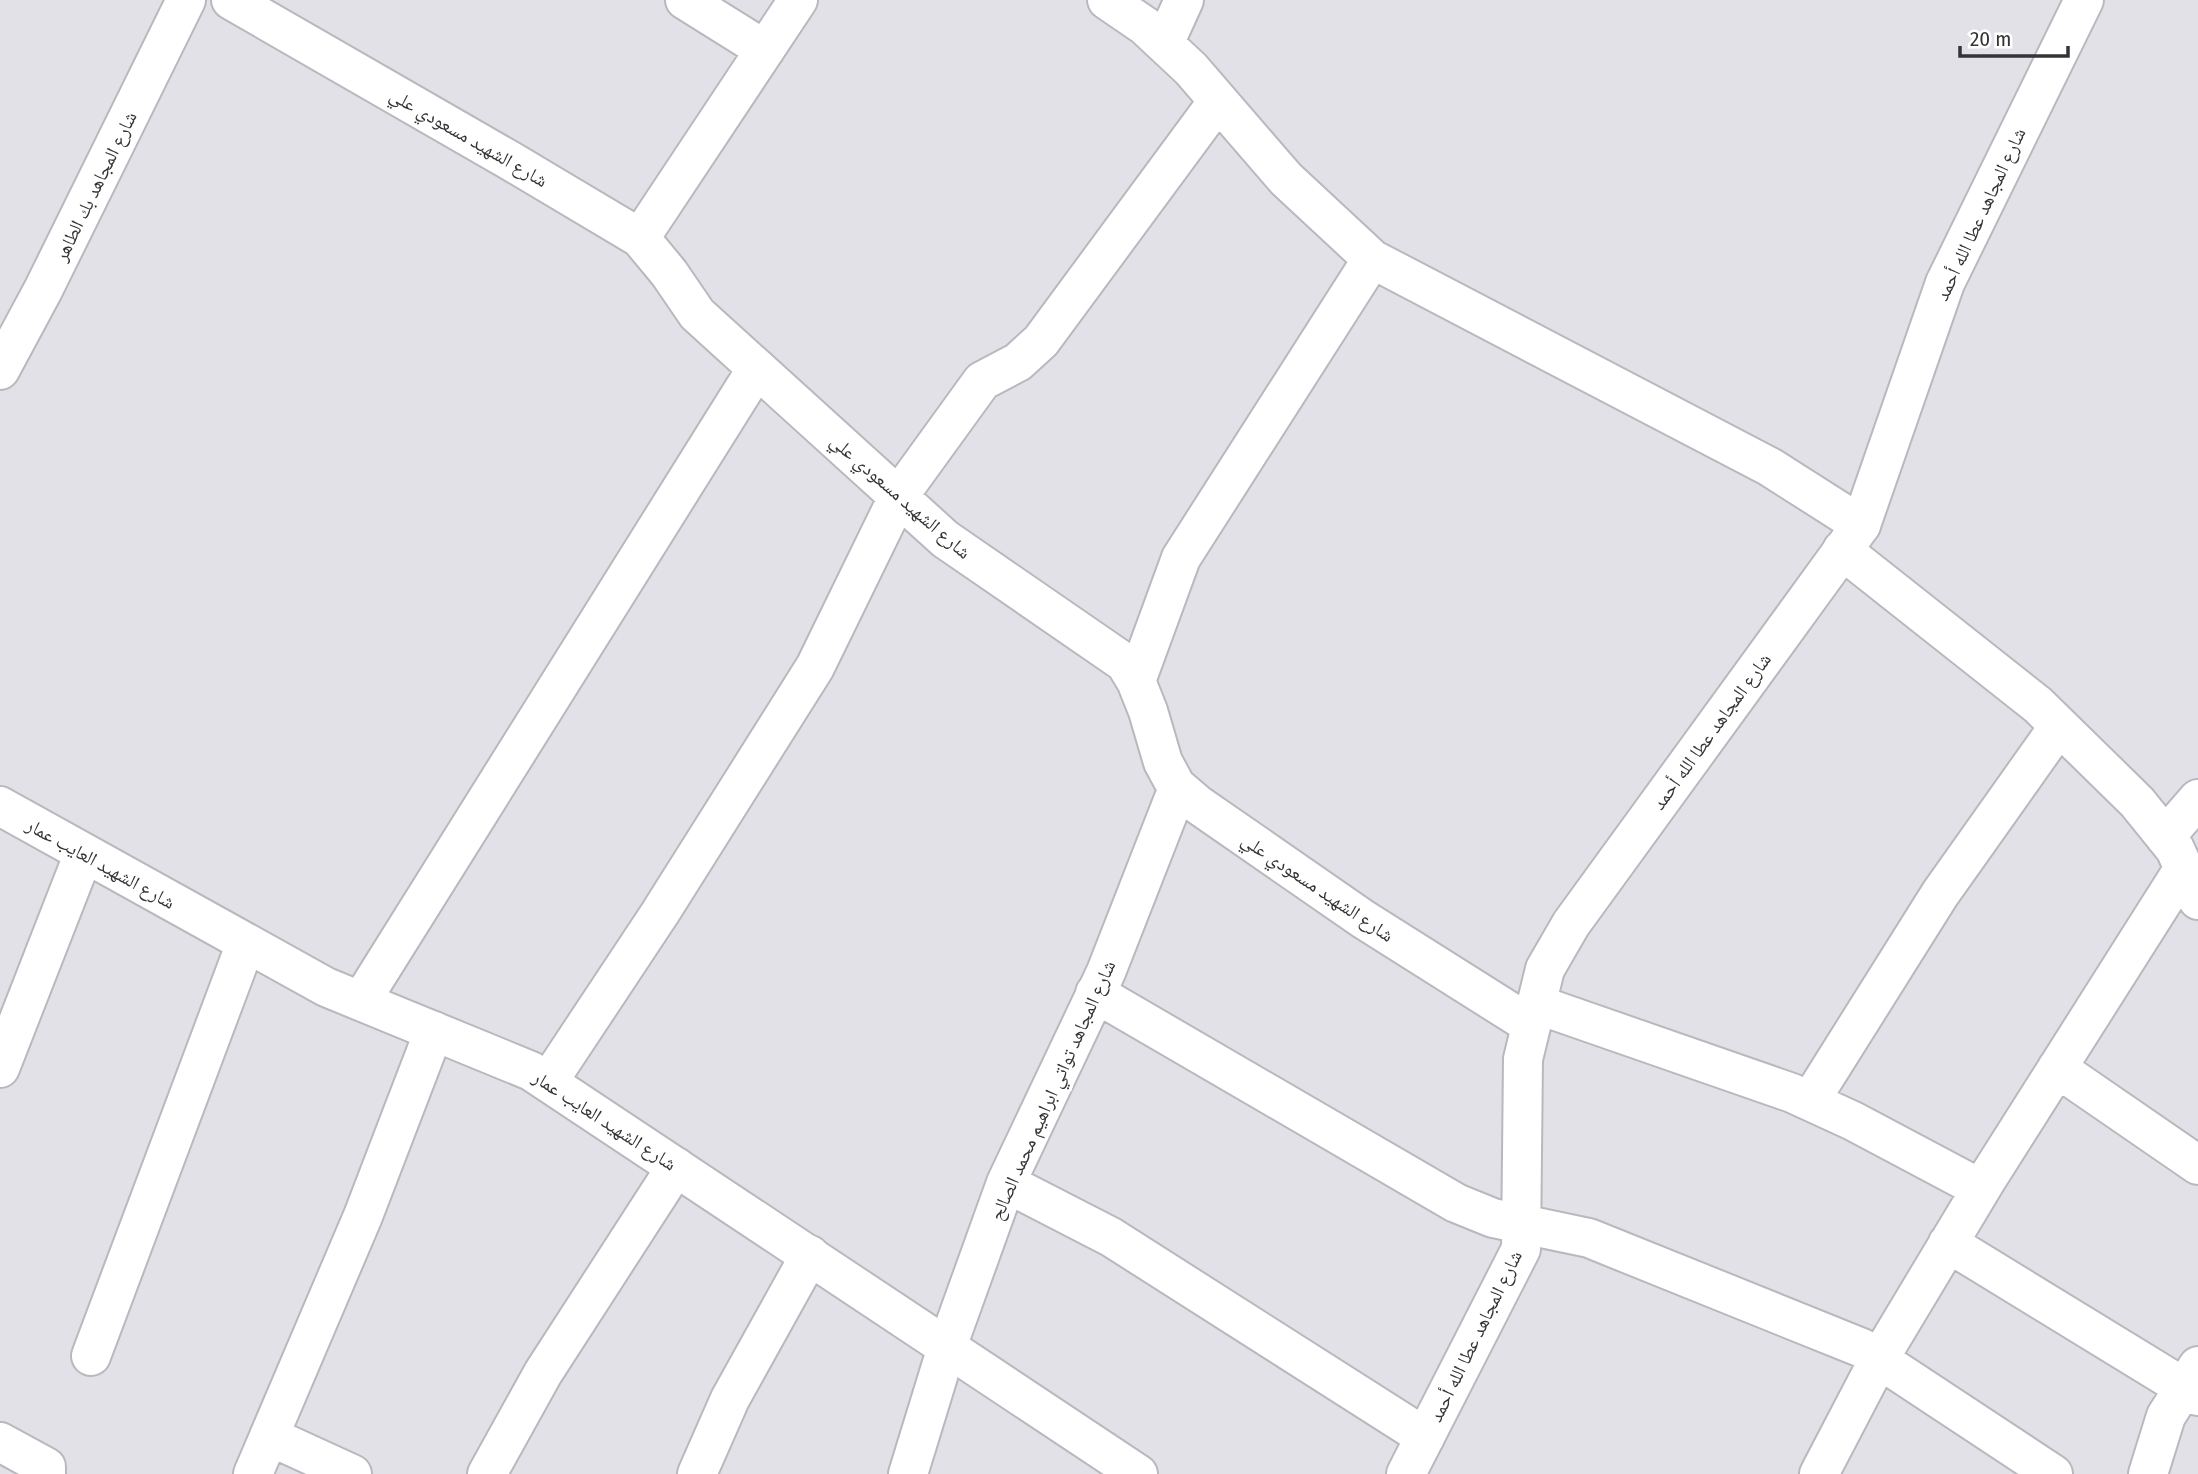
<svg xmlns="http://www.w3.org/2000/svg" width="2198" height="1474" font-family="'Fira Sans Condensed','Noto Naskh Arabic',sans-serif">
<rect width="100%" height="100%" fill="#e2e1e8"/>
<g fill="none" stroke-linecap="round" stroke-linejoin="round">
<!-- street casing -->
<g stroke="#b9b8be" stroke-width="42">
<path id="street" d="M 231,0 L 509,160 L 640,238 L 669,273 L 697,314 L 945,539 L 1125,663 L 1136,681 L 1148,711 L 1163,762 L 1176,786 L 1197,804 L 1363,919 L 1531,1025
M 685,0 L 765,50
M 1107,0 L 1145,26 L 1191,69 L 1286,179 L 1372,259 L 1770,467 L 1861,525
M 1164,44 L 1184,0
M 640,238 L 798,0
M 0,370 L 43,290 L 186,0
M 1842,550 L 2038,705 L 2137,802 L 2175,849 L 2198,900
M 1136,681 L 1181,558 L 1372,259
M 2165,837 L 2198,799
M 1095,993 L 1456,1203 L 1493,1218 L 1589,1238 L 1862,1348 L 2053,1474
M 361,1001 L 757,368
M 1536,1004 L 1792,1093 L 1853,1121 L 1981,1189
M 0,1068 L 84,853
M 2057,1068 L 2198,1165
M 548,1082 L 660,913 L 815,667 L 898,497 L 982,381 L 1018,362 L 1041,341 L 1218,101
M 1810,1101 L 1940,894 L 2059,726
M 1006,1183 L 1111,1237 L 1425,1437
M 1948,1243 L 2198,1396
M 91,1356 L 246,943
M 269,1436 L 352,1474
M 0,1442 L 46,1467 L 46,1474
M 253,1474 L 363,1216 L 434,1031
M 487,1474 L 543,1373 L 676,1167
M 697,1474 L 730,1399 L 810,1255
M 908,1474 L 947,1347 L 1006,1183 L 1106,972 L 1178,788
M 1819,1474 L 1879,1359 L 1987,1179 L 2184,868
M 2148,1474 L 2166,1416 L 2198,1366"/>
</g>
<!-- secondary casing -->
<g stroke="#b9b8be" stroke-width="42">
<path id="secondary" d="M 0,806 L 326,987 L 531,1071 L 1138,1474
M 1406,1474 L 1521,1249 L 1523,1059 L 1545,969 L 1571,924 L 1861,525 L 1945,283 L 2084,0"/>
</g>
<!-- street -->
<use href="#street" stroke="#fff" stroke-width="38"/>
<!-- secondary -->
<use href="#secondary" stroke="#fff" stroke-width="38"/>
</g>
<g text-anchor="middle" stroke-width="6" stroke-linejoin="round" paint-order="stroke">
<!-- street labels -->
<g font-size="19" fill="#343436" stroke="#fff">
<text transform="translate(469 137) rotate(30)" y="7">شارع الشهيد مسعودي علي</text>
<text transform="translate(95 186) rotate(-64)" y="7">شارع المجاهد بك الطاهر</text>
<text transform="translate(1980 214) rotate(-65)" y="7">شارع المجاهد عطا الله أحمد</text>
<text transform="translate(901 496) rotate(41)" y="7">شارع الشهيد مسعودي علي</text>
<text transform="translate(1711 731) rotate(-54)" y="7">شارع المجاهد عطا الله أحمد</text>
<text transform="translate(101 863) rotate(29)" y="7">شارع الشهيد العايب عمار</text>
<text transform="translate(1318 887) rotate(34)" y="7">شارع الشهيد مسعودي علي</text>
<text transform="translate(1052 1090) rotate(-66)" y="7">شارع المجاهد تواتي ابراهيم محمد الصالح</text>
<text transform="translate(605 1120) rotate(33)" y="7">شارع الشهيد العايب عمار</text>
<text transform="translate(1475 1336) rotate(-64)" y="7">شارع المجاهد عطا الله أحمد</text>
</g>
</g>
<!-- scale -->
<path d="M1960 46v10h108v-10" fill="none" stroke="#343436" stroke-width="3.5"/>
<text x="1970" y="46" font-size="21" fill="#343436" stroke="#ffffff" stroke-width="5" paint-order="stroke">20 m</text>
</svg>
